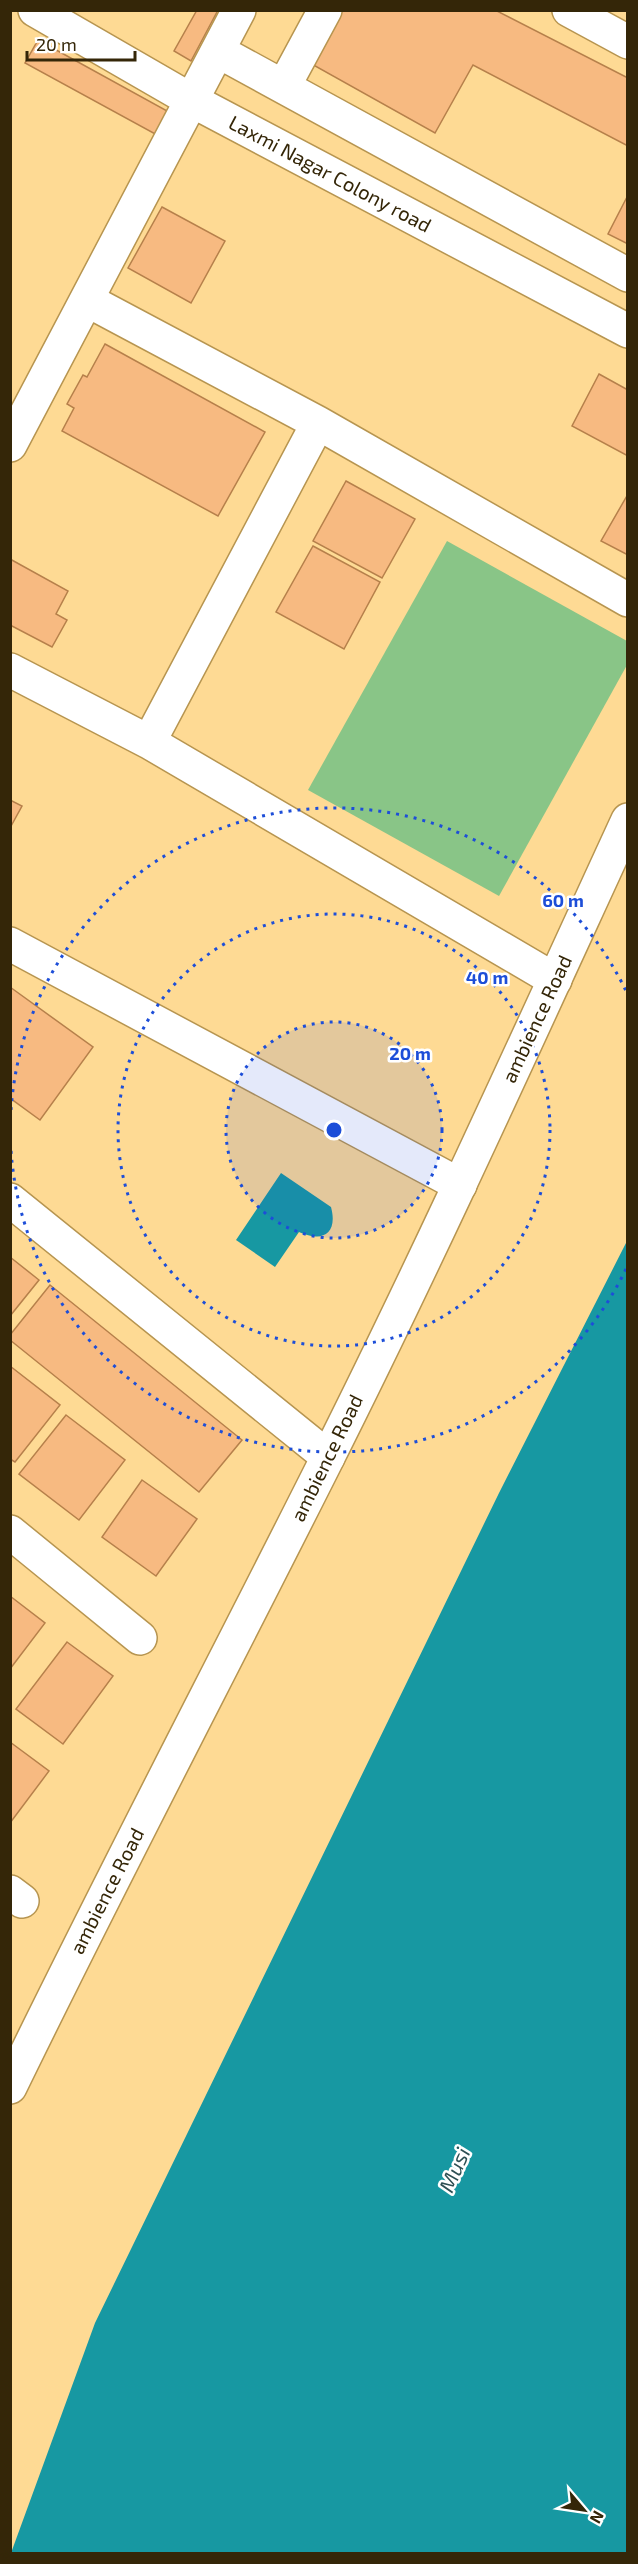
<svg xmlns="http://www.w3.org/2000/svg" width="638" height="2564" font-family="'Exo 2',sans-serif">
<rect width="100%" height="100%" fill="#feda94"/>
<!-- green -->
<path fill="#89c587" d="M 447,541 L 627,641 L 627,665 L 499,896 L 308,790 Z"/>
<!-- water -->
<path fill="#1798a2" d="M 281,1173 L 331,1207 C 338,1233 323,1243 299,1232 L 275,1267 L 236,1240 Z
M 627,1241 L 627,2553 L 11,2553 L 95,2323 L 499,1493 Z"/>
<!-- building -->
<path fill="#f7ba81" stroke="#b6804b" stroke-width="1.5" d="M 197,10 L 218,10 L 191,61 L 174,51 Z
M 340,10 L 495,10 L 628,78 L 628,146 L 473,65 L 435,133 L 308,62 Z
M 38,40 L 169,112 L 157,135 L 25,63 Z
M 628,195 L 628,244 L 608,234 Z
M 162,207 L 225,241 L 191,303 L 128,268 Z
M 105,344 L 265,432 L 218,516 L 62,431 L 74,408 L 67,404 L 83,375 L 87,377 Z
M 599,374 L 628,390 L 628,456 L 572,426 Z
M 346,481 L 415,519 L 382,578 L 313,541 Z
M 628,494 L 628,555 L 601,541 Z
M 313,546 L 380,582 L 344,649 L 276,612 Z
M 10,559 L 68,591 L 56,614 L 67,620 L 52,647 L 10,625 Z
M 10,800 L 22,806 L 10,828 Z
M 10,987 L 93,1047 L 40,1120 L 10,1098 Z
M 10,1257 L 39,1280 L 10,1316 Z
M 50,1285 L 242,1440 L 199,1492 L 10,1340 L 10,1335 Z
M 10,1366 L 60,1405 L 15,1462 L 10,1459 Z
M 66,1415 L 125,1460 L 79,1520 L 19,1474 Z
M 142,1480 L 197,1519 L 156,1576 L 102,1537 Z
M 10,1596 L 45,1623 L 10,1669 Z
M 67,1642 L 113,1676 L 63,1744 L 16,1709 Z
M 10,1742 L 49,1771 L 10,1823 Z"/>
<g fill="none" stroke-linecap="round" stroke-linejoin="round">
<!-- minor casing -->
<g stroke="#b79550" stroke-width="36">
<path id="minor" d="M 35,10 L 191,100 L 628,331
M 569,10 L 628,42
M 218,51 L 628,275
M 284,86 L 325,10
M 87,300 L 318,423 L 628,600
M 10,445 L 239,10
M 10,670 L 149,742 L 555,980
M 149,742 L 318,423
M 10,944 L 460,1185
M 10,1200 L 328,1457
M 10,1532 L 140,1638
M 10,1892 L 22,1901"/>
</g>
<!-- tertiary casing -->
<g stroke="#b79550" stroke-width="36">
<path id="tertiary" d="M 10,2087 C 112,1877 221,1670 326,1461 C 432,1250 529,1035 628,820"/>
</g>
<!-- minor -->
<use href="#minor" stroke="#fff" stroke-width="33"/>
<!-- tertiary -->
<use href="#tertiary" stroke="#fff" stroke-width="33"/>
</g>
<!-- distance rings -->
<circle cx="334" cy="1130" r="108" fill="#1d4ed8" fill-opacity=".12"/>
<g fill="none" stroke="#1d4ed8" stroke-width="3" stroke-dasharray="3 6">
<circle cx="334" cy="1130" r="108"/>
<circle cx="334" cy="1130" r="216"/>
<path d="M626 1269A324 324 0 0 1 11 1150M11 1110A324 324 0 0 1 626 991"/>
</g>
<g text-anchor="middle" stroke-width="5" stroke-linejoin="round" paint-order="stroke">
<!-- street labels -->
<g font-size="20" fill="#342608" stroke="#fff">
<text transform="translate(330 174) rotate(28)" y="7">Laxmi Nagar Colony road</text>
<text transform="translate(537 1019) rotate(-65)" y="7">ambience Road</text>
<text transform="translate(327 1458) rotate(-64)" y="7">ambience Road</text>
<text transform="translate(107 1891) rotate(-63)" y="7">ambience Road</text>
</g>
<!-- water labels -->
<g font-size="21" font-style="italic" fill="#2d4f53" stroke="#fff">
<text transform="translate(455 2170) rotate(-66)" y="7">Musi</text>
</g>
</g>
<circle cx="334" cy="1130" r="9" fill="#1d4ed8" stroke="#fff" stroke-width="3"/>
<g font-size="18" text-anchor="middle" font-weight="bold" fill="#1d4ed8" stroke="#fff" stroke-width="5" stroke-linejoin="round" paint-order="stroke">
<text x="563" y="907">60 m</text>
<text x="487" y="984">40 m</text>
<text x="410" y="1060">20 m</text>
</g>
<!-- border -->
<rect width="638" height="2564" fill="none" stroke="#342608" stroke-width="24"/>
<!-- north arrow -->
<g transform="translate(584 2510) rotate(119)" stroke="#ffffff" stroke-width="4.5" paint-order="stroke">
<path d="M0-4.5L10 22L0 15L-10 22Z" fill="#342608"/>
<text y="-9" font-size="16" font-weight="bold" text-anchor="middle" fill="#342608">N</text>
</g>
<!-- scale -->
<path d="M27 51v9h108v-9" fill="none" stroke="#342608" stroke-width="3"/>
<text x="36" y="51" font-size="18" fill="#342608" stroke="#ffffff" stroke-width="4.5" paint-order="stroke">20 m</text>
</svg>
